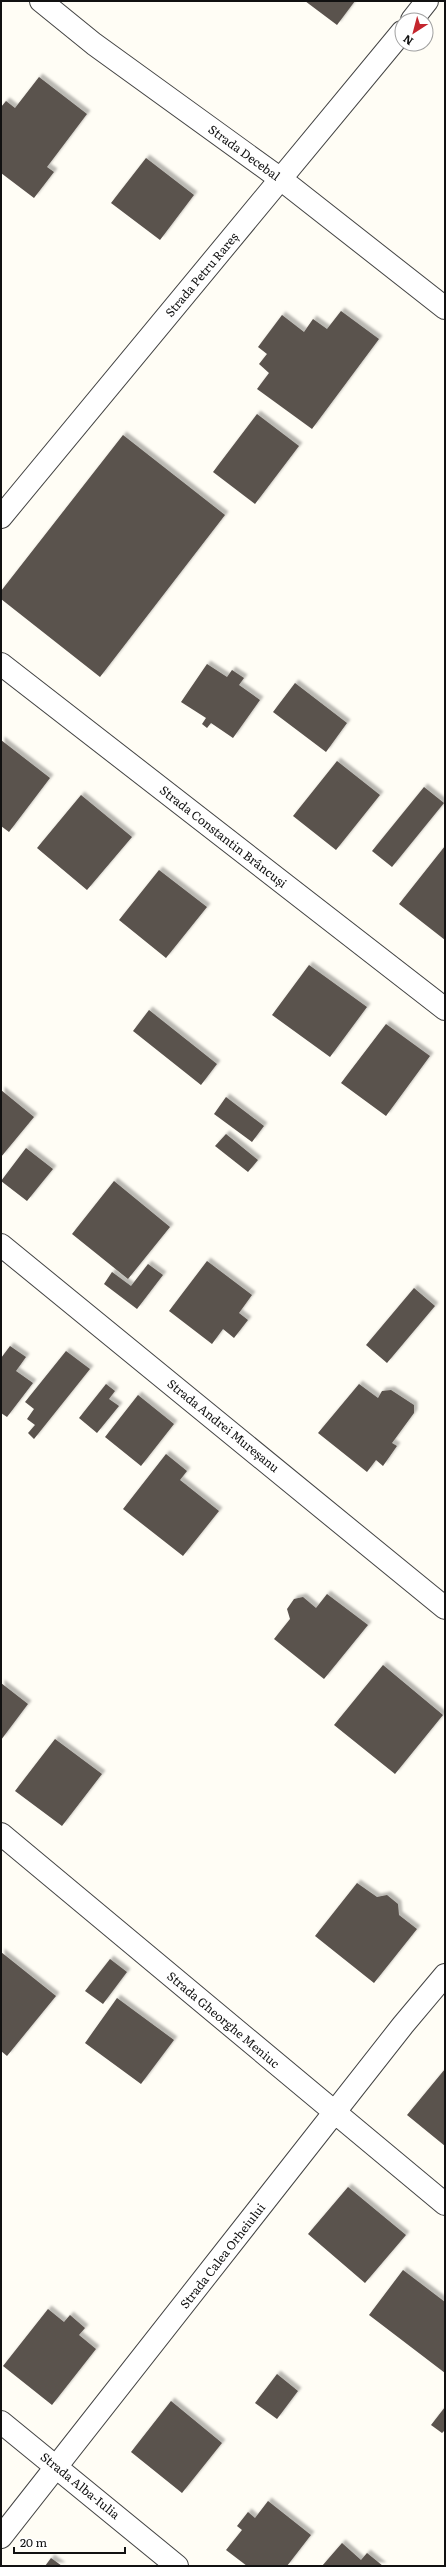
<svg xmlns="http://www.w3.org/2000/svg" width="446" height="2567" font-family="Literata,serif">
<defs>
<filter id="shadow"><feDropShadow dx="3.5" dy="-3.5" stdDeviation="1" flood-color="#0004"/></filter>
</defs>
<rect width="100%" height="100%" fill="#fffdf5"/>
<!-- building -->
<path fill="#5a524d" filter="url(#shadow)" d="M 305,1 L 355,1 L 337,25 Z
M 39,77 L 87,114 L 47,167 L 54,172 L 34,198 L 1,173 L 1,107 L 6,101 L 15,108 Z
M 146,158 L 194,195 L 160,240 L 111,203 Z
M 341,311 L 379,339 L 312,429 L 257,389 L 269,373 L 259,364 L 267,354 L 258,347 L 282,315 L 304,332 L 313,319 L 327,329 Z
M 257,414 L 299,446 L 255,504 L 213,472 Z
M 123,435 L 225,515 L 100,677 L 1,599 L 1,591 Z
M 207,664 L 227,677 L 232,670 L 244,678 L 239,685 L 260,700 L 233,738 L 211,723 L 207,728 L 202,724 L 206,718 L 181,702 Z
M 295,683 L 347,723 L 326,752 L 273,712 Z
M 1,740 L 50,778 L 9,832 L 1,826 Z
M 337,761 L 380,795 L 336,850 L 293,816 Z
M 424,787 L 444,803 L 392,867 L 372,851 Z
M 81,795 L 132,837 L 87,890 L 37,848 Z
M 445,846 L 445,940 L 399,904 Z
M 159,870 L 207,907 L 166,958 L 119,920 Z
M 309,965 L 367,1007 L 330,1057 L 272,1015 Z
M 149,1010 L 217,1064 L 201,1085 L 133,1031 Z
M 386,1024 L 430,1056 L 386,1116 L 341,1083 Z
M 1,1090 L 34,1117 L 1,1157 Z
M 226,1097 L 264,1126 L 252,1142 L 214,1114 Z
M 226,1134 L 258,1160 L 248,1172 L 215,1146 Z
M 26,1148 L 53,1169 L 27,1201 L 1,1181 Z
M 114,1181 L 170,1227 L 128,1279 L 72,1234 Z
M 207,1261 L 252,1295 L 239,1313 L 248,1320 L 234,1338 L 223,1329 L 212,1344 L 169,1311 Z
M 148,1264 L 163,1275 L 137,1309 L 104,1284 L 112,1272 L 131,1286 Z
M 414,1288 L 435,1306 L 387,1363 L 366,1345 Z
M 10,1346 L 26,1357 L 16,1371 L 33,1383 L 7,1417 L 1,1413 L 1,1358 Z
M 66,1351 L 90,1369 L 34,1439 L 28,1433 L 35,1425 L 27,1419 L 34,1409 L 25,1402 Z
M 106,1384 L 115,1391 L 109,1399 L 119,1406 L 97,1433 L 79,1418 Z
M 359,1384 L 378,1398 L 382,1391 L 391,1390 L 414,1405 L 414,1413 L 392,1443 L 397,1446 L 383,1466 L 376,1460 L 367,1472 L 318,1433 Z
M 138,1395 L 174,1424 L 141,1466 L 105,1437 Z
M 166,1454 L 187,1471 L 180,1480 L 219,1511 L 183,1556 L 123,1509 Z
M 327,1594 L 368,1625 L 324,1679 L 274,1639 L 290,1619 L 287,1609 L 294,1599 L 303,1597 L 316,1608 Z
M 383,1665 L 443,1715 L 395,1774 L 334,1725 Z
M 1,1683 L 28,1704 L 1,1740 Z
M 55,1739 L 102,1774 L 62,1826 L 15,1791 Z
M 357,1883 L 377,1897 L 387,1895 L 398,1904 L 399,1915 L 417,1929 L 374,1983 L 315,1936 Z
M 1,1952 L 56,1996 L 7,2056 L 1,2051 Z
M 110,1959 L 127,1972 L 103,2004 L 85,1991 Z
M 117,1998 L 174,2040 L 141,2084 L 85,2043 Z
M 445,2069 L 445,2146 L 407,2115 Z
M 348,2187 L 406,2235 L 365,2283 L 308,2234 Z
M 403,2270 L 445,2302 L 445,2373 L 369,2315 Z
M 48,2309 L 64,2322 L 70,2315 L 85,2328 L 79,2335 L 96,2349 L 52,2405 L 3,2366 Z
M 277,2374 L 298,2391 L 277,2419 L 255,2403 Z
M 171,2401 L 222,2443 L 182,2493 L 131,2452 Z
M 445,2407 L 445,2430 L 442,2433 L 431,2425 Z
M 268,2501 L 311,2535 L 287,2566 L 247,2566 L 226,2550 L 242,2530 L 237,2526 L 248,2512 L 255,2518 Z
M 342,2543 L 361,2560 L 367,2553 L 383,2566 L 322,2566 Z
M 51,2558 L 62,2566 L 45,2566 Z"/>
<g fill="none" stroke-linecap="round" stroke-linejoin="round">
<!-- minor casing -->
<g stroke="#444" stroke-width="24">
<path id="minor" d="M 41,1 L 94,44 L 282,180 L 445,308
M 412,20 L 427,1
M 1,517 L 402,32
M 1,664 L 445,1009
M 1,1245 L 445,1608
M 1,1834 L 445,2204
M 1,2422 L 177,2566
M 1,2537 L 403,2025 L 445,1975"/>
</g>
<!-- minor -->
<use href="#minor" stroke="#fff" stroke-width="22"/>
</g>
<g text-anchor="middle" stroke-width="4" stroke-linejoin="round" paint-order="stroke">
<!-- street labels -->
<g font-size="12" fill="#111" stroke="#fff">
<text transform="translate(244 153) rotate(36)" y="4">Strada Decebal</text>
<text transform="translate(202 275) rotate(-50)" y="4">Strada Petru Rareș</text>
<text transform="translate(223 837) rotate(38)" y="4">Strada Constantin Brâncuși</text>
<text transform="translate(223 1426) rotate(39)" y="4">Strada Andrei Mureșanu</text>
<text transform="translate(223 2020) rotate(40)" y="4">Strada Gheorghe Meniuc</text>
<text transform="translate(223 2256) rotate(-52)" y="4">Strada Calea Orheiului</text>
<text transform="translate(80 2486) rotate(39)" y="4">Strada Alba-Iulia</text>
</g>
</g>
<!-- border -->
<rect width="446" height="2567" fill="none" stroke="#111111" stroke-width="4"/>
<!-- north arrow -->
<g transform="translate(414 32) rotate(216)"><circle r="19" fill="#ffffff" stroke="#a0a0a0"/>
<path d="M0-3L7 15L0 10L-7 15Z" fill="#c4262e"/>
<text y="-6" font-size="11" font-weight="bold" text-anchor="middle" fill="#111111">N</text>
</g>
<!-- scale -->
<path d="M14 2547v6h111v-6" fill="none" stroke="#111111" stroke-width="2"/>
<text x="20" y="2547" font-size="12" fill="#111111" stroke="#ffffff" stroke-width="3" paint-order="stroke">20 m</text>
</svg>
